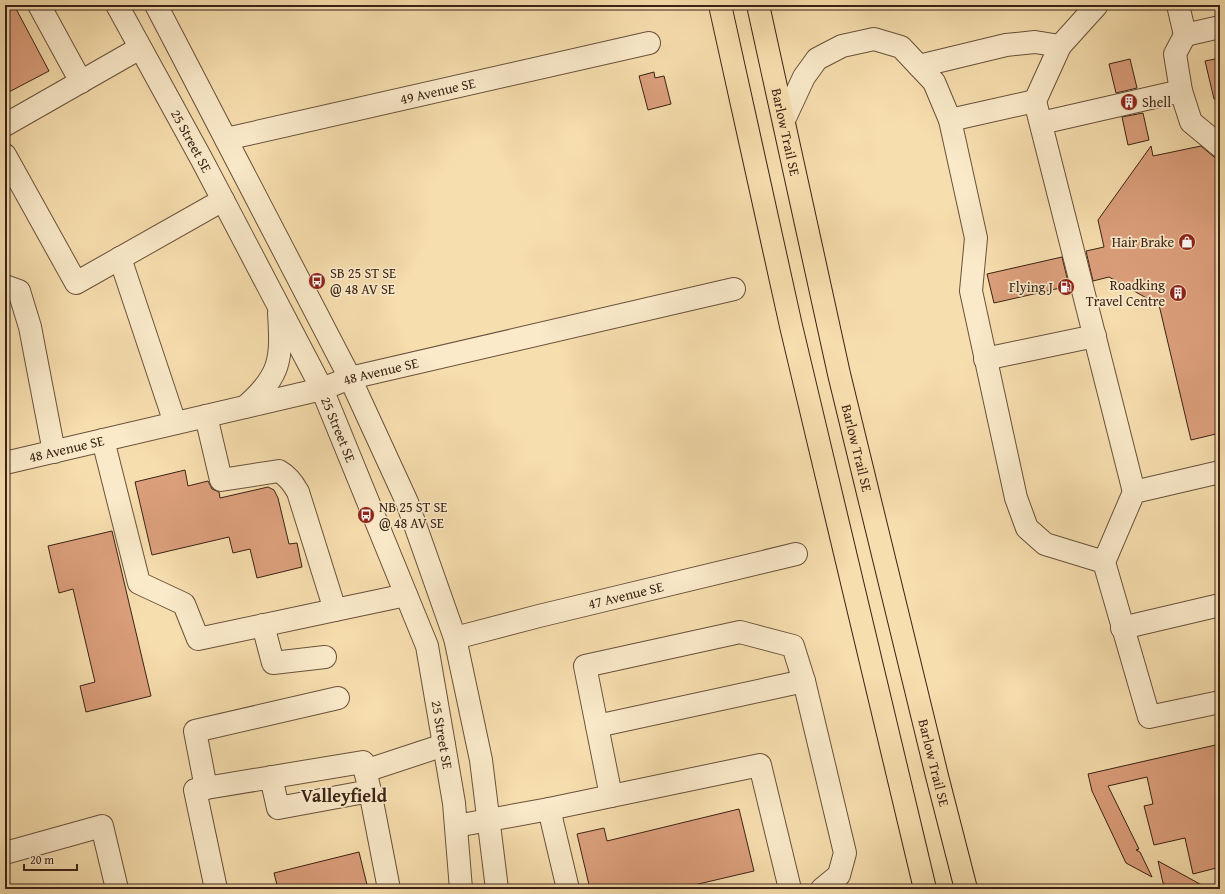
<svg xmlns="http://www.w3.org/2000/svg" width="1225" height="894" font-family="'Gentium Book Plus',serif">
<rect width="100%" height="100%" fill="#f7deae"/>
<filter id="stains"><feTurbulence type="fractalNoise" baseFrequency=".005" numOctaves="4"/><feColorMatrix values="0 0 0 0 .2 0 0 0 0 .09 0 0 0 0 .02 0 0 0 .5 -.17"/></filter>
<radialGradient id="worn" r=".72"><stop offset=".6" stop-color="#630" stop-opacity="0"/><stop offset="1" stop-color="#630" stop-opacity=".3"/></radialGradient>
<!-- building -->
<path fill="#dc9f7c" stroke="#3a2215" d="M 5,5 L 14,5 L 49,71 L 5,94 Z
M 1220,58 L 1220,99 L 1214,99 L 1205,61 Z
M 1130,59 L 1137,88 L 1116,93 L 1109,64 Z
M 654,72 L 655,78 L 664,76 L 671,104 L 648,110 L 639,76 Z
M 1143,113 L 1149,140 L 1128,145 L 1122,117 Z
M 1151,146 L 1153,156 L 1201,146 L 1220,162 L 1220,433 L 1191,440 L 1159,305 L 1109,277 L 1093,281 L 1086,251 L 1104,247 L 1098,220 Z
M 1062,257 L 1069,286 L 994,303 L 987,274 Z
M 185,470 L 188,486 L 208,481 L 212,489 L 219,492 L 220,498 L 268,487 L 274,490 L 278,498 L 289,544 L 297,543 L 302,567 L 257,578 L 250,549 L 233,553 L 229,537 L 152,555 L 135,482 Z
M 112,531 L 151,696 L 86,712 L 80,686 L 95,682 L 73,589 L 59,593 L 48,546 Z
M 1220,744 L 1220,867 L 1193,874 L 1185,838 L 1154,845 L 1144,806 L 1153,804 L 1147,777 L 1108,786 L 1139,849 L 1136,850 L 1140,852 L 1152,877 L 1126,863 L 1092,791 L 1088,774 Z
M 739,809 L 754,871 L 677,889 L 590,889 L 577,834 L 604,828 L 607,841 Z
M 359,852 L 368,889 L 278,889 L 274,873 Z
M 1158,861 L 1209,889 L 1174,889 L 1163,883 Z"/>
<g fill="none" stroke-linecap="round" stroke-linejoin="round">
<!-- minor casing -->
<g stroke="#69513b" stroke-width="24">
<g id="minor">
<path d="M 39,5 L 81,82"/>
<path id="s1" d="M 117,5 L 202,160 L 322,389 L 427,646 L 454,803 L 461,889"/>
<path d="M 156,5 L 350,378 L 407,502 L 455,638 L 481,760 L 497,889"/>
<path d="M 1097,5 L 1060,46 L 1035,101 L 1134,492"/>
<path d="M 1178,5 L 1185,35 L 1175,54 L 1181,91 L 1191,122 L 1220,146"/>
<path d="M 1185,35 L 1220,27"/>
<path d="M 919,66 L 1006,45 L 1035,42 L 1060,46"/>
<path d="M 1035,101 L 950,120 L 976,238 L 971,291 L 1016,498 L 1027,528 L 1045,544 L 1104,562 L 1149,717 L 1220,702"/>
<path d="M 784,120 L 804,77 L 817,59 L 842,46 L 874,39 L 901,47 L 934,82 L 950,120"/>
<path d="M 1041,123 L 1181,91"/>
<path d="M 5,125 L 140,48"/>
<path id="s2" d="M 226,139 L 649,43"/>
<path d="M 5,155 L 76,283 L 223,200"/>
<path d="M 120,258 L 175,423"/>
<path d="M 5,286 L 19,291 L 30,327 L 54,452"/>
<path d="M 985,359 L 1095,336"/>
<path d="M 245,407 C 281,376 282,359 279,313"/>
<path d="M 206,416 L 221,480 L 279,471 C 288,476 293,483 298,492 L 335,610 L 406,595"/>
<path d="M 103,440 L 139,583 L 184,604 L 198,639 L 335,610"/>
<path id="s3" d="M 5,463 L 322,389 L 350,378 L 734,289"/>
<path d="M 1104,562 L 1134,492 L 1220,472"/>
<path d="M 263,625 L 273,663 L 325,657"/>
<path d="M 1122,628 L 1220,605"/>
<path id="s4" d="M 455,638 L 539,616 L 796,554"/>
<path d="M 597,726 L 804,681"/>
<path d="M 365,771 L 444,745"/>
<path d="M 206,788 L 195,731 L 338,698"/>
<path d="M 370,791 L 389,889"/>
<path d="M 611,796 L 585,666 L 740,632 L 793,646 L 804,681 L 845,853 L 839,875 L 822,889"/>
<path d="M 549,809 L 760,765 L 790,889"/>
<path d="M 456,826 L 549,809 L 568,889"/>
<path d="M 5,853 L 102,826 L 117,889"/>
<path d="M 216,889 L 195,790 L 206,788 L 363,762 L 370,791 L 278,808 L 271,777"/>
</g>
</g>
<!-- major casing -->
<g stroke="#3a2215" stroke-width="24">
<g id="major">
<path d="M 720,5 L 791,326 L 925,889"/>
<path id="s5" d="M 758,5 L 839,374 L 937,776 L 966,889"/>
</g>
</g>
<!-- minor -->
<use href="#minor" stroke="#faeaca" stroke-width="22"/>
<!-- major -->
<use href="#major" stroke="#f7deae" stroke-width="22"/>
</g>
<!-- icons -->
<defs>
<g id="building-disc" transform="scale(0.9)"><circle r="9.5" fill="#8f2418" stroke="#faeaca"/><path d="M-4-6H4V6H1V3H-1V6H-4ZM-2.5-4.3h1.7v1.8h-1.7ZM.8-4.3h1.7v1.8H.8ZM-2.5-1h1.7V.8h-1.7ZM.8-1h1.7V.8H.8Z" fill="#fff"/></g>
<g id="shop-disc" transform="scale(0.9)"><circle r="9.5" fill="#8f2418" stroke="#faeaca"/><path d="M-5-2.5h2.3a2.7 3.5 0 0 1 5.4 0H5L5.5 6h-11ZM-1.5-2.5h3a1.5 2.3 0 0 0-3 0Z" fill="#fff"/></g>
<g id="bus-disc" transform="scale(0.9)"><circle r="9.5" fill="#8f2418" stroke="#faeaca"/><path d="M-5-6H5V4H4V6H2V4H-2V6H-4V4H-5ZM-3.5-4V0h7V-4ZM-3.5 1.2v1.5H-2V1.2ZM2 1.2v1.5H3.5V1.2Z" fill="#fff"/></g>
<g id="fuel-disc" transform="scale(0.9)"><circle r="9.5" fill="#8f2418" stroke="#faeaca"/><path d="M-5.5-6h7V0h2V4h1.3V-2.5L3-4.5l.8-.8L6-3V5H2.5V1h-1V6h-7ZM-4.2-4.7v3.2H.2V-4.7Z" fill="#fff"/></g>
</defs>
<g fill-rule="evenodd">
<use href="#building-disc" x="1129" y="102"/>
<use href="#shop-disc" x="1187" y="242"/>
<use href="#bus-disc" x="317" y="281"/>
<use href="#fuel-disc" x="1066" y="287"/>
<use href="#building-disc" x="1178" y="293"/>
<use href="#bus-disc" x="366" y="515"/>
</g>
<g text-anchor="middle" stroke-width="3.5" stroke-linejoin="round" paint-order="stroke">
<!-- street labels -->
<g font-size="14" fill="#3a2215" stroke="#faeaca">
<text dy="5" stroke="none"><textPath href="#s2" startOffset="217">49 Avenue SE</textPath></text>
<text dy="5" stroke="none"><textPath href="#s5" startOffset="130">Barlow Trail SE</textPath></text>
<text dy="5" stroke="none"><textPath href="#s1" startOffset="155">25 Street SE</textPath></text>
<text dy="5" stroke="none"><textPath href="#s3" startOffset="387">48 Avenue SE</textPath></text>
<text dy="5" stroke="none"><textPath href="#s1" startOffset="479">25 Street SE</textPath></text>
<text dy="5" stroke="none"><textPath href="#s5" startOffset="454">Barlow Trail SE</textPath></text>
<text dy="5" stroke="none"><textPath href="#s3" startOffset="63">48 Avenue SE</textPath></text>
<text dy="5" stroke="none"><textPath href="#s4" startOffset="176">47 Avenue SE</textPath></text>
<text dy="5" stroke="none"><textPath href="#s1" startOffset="803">25 Street SE</textPath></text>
<text dy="5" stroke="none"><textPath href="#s5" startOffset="778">Barlow Trail SE</textPath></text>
</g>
<!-- poi labels -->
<g font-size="14" fill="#3a2215" stroke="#faeaca" text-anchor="start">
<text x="1142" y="107">Shell</text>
<text x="1174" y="247" text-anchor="end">Hair Brake</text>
<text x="330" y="278">SB 25 ST SE<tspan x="330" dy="16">@ 48 AV SE</tspan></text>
<text x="1165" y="290" text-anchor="end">Roadking<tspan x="1165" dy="16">Travel Centre</tspan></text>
<text x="1053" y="292" text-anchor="end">Flying J</text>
<text x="379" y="512">NB 25 ST SE<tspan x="379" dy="16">@ 48 AV SE</tspan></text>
</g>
<!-- district labels -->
<g font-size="18" font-weight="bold" fill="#3a2215" stroke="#faeaca">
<text x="344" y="802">Valleyfield</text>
</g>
</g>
<!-- margin -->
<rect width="1225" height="894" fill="none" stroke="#f7deae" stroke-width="20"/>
<rect x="6" y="6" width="1213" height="882" fill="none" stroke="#3a2215" stroke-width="2"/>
<rect x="10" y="10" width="1205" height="874" fill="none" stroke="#3a2215"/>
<!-- scale -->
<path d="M24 864v6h53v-6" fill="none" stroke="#3a2215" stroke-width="2"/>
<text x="30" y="864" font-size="12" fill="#3a2215" stroke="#faeaca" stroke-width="3" paint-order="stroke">20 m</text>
<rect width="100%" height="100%" filter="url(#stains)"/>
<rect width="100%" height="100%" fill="url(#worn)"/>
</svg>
